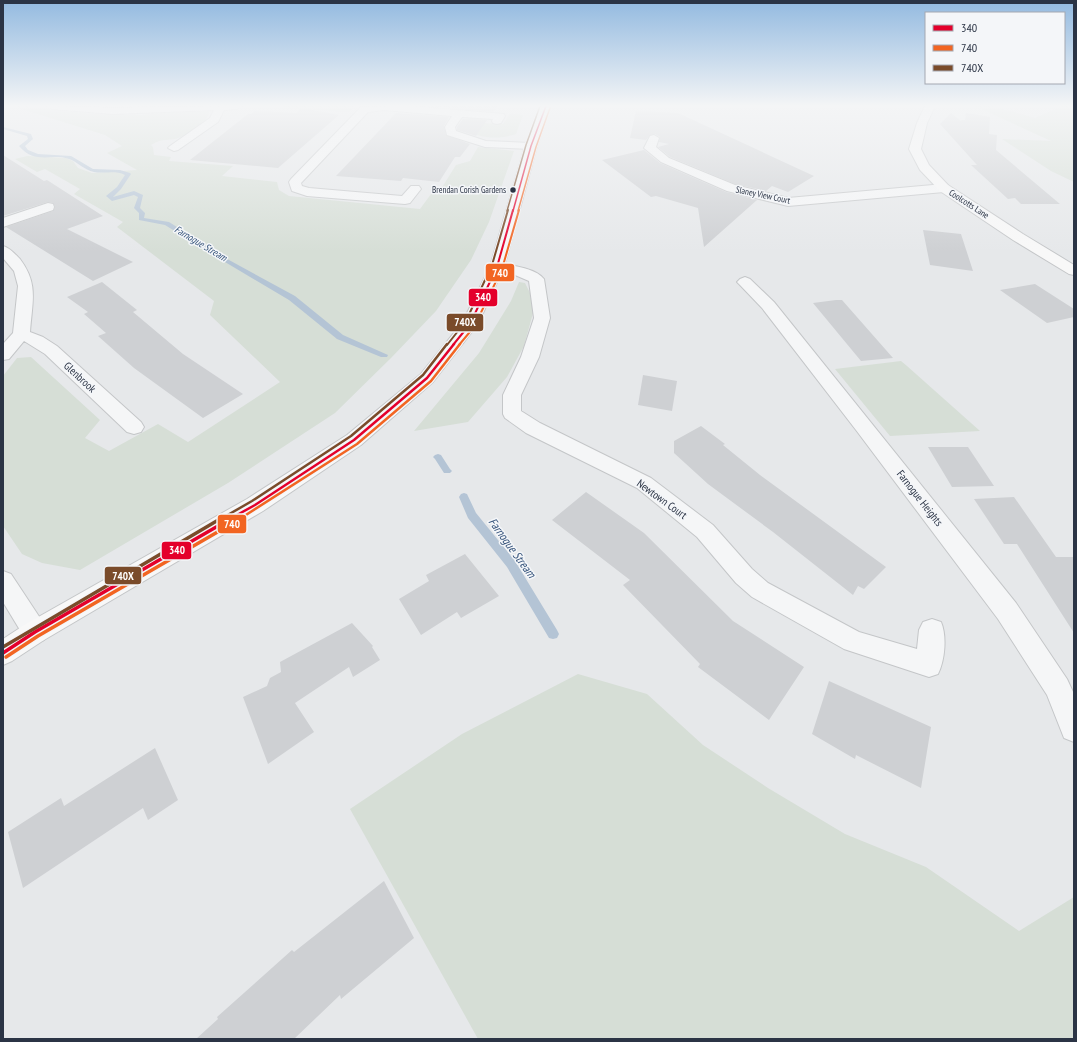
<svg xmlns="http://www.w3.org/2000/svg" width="1077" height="1042" font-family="'PT Sans Narrow',sans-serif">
<rect width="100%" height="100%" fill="#e6e8ea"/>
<!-- green -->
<path fill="#d6ded6" d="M 12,106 C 32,106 45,109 64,111 C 89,114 115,115 141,115 C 160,114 190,107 208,111 L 209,113 C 206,124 191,133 181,137 C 169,142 164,137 151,145 L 153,147 L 154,155 L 171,157 L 169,161 L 233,166 L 222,176 L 277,182 L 279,190 L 289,196 L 420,209 L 434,190 L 441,189 L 456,165 L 470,161 L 478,147 L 514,151 L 489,222 L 471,260 L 436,311 L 391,358 L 335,413 L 228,483 L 80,570 L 42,563 L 22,554 L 3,526 L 3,376 L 17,358 L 31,357 L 100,420 L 85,438 L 109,451 L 158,424 L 188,442 L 280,382 L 210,315 L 214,301 L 117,227 L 123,222 L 74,194 L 80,189 L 45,169 L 37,172 L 15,159 L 27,156 L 66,158 L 73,161 L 78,168 L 92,173 L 137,170 L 107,153 L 122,146 L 105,135 Z
M 282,106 L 354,106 L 349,112 L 281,108 Z
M 975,106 L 993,106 L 1035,118 L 1062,106 L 1074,106 L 1074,182 L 1051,171 L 1002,139 L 1051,141 Z
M 510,114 L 523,115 L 516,134 C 493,141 481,137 459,129 C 466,120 472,113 484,120 L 483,123 L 503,124 Z
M 519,282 L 525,283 L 530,293 L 533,313 L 524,346 L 507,377 L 468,422 L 414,431 L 479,353 L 511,301 Z
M 901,361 L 907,366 L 980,431 L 890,436 L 835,369 Z
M 578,674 L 647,694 L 703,745 L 768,788 L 845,834 L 926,867 L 1019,931 L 1074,897 L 1074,1039 L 478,1039 L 350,809 L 462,734 Z"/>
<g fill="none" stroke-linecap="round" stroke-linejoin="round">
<!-- stream -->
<path fill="#b4c4d5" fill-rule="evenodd" d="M 3,127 L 31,134 L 33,139 L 25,146 L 28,150 L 38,154 L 71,156 L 93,169 L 120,170 L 130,173 L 131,174 L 121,189 L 113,197 L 134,191 L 143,195 L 140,208 L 145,213 L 144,218 L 169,222 L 229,260 L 295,296 L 343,335 L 388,355 L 387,357 L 381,357 L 337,339 L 289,300 L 225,262 L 165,225 L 139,220 L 139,213 L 134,208 L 138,197 L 134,195 L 112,201 L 106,196 L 117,187 L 125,175 C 115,170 104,174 94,172 C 84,170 78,162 69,159 C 51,153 35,165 19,146 L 28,139 L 27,136 L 3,129 Z
M 438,454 L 441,455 L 450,469 L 452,471 L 450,473 L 444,473 L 435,459 L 433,457 L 435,455 Z
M 464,493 L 467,494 L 476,513 L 515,561 L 557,630 L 559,634 L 557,638 L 553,639 L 549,638 L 507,567 L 468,518 L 459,497 L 461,494 Z"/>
</g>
<!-- building -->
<path fill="#ced0d3" d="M 430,106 L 497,106 L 493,112 Z
M 302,108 L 339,115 L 278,168 L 190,160 L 248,114 L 251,114 L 255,111 L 296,113 Z
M 636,111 L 678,113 L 814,176 L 788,192 L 772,186 L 766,191 L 735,184 L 670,157 L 658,147 L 669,144 L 659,142 L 660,137 L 655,134 L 650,135 L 646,140 L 630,138 Z
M 396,113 L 449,117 L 444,126 L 446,135 L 470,144 L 460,157 L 455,157 L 439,182 L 403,178 L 401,181 L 336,176 Z
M 951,113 L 961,121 L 961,120 L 965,120 L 966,113 L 990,117 L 989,134 L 997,135 L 996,150 L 1060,204 L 1021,204 L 1015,198 L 1008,199 L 971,165 L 977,165 L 940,124 Z
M 463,119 L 487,120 L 476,136 L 457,130 L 457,127 Z
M 644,150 L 660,163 L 726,192 L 757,200 L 704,247 L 698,208 L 656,196 L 651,197 L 602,160 Z
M 3,155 L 44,181 L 47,180 L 103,216 L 67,229 L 133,262 L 93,281 L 6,227 L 53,211 L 55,207 L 53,203 L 48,202 L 3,216 Z
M 923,230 L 961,234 L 973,271 L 930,265 Z
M 102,282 L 137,310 L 133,312 L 183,354 L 243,394 L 203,418 L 134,368 L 98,336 L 106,333 L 84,314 L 88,312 L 67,297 Z
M 1035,284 L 1074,309 L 1074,317 L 1047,323 L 1000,290 Z
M 836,300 L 842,300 L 893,358 L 861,361 L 813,303 Z
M 643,375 L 677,381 L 672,411 L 638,405 Z
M 701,426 L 725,444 L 723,445 L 760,475 L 886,567 L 864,589 L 858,586 L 853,595 L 773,532 L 708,484 L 674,453 L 674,441 Z
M 928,447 L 968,447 L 994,486 L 952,487 Z
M 586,492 L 644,533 L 733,621 L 804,667 L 769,720 L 698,667 L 700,664 L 623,585 L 630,580 L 552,520 Z
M 1014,497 L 1056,557 L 1074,557 L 1074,633 L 1017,544 L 1004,544 L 974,499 Z
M 465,554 L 499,596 L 461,618 L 457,612 L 421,635 L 399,599 L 429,581 L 426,575 Z
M 352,623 L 373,646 L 372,647 L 380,660 L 353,677 L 349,667 L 295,703 L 314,732 L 268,764 L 243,697 L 267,686 L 270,678 L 281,672 L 280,662 Z
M 829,681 L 931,727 L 921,788 L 856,755 L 855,759 L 812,734 Z
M 155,748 L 178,800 L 148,820 L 143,808 L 23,888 L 8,832 L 61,798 L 64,806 Z
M 384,881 L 414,938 L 341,999 L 340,995 L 294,1039 L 196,1039 L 218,1019 L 217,1017 L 292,950 L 294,952 Z"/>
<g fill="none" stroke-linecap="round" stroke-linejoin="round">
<!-- street casing -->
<g stroke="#c4c6c8" stroke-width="2">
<path id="street" d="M 47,106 L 113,108 L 242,106 L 237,109 L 224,110 L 218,122 L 178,150 L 174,151 L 168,148 L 170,146 L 210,118 L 214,110 L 113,114 L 52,109 Z
M 409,106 L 504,114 L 505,116 L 501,123 L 497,124 L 493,123 L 492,121 L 493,119 L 462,117 L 455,127 L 456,131 L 486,141 L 531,143 L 537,146 L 531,149 L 485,147 L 447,135 L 445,127 L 452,116 L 384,110 L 368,112 L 301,183 L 302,186 L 309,188 L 402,196 L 411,186 L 419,186 L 421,189 L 410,203 L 405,204 L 307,196 L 292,191 L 289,182 L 291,179 L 361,107 Z
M 654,135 L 659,138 L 656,147 L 669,158 L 735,185 L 788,198 L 944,184 L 948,185 L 950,188 L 948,191 L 944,192 L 788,206 L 727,191 L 661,162 L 644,148 L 650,136 Z
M 48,203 L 53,204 L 54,207 L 53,210 L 3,227 L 3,218 Z
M 3,246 C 10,248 15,254 20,259 C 39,284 32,302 30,332 L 43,337 L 57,346 L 141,422 L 144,427 L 141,432 L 134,434 L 127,432 L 45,354 L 24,341 L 9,359 L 3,360 L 3,344 L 13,333 L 18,286 L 14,271 L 3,258 Z
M 497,263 C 510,265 536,268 544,279 L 550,318 L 539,357 L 521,395 L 521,411 L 540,423 L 651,478 L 713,525 L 752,569 L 768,583 L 859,632 L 917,649 L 919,630 L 923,622 L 932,619 L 941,622 C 947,636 945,660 938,674 L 929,677 L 844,649 L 752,597 L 736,583 L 697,537 L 637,488 L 526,433 L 505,418 L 503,414 L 503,395 L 521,357 L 534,318 L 529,281 L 515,275 L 492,270 L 490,267 L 492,264 Z
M 745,277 L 750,279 L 774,302 L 1016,603 L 1067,679 L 1074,694 L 1074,742 L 1064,738 L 1047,695 L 998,619 L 856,430 L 762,308 L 740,285 L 737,282 L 740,279 Z
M 3,571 L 11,574 L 44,624 L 48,632 L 44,640 L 35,643 L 26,640 L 3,602 Z"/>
</g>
<!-- secondary casing -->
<g stroke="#c4c6c8" stroke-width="2">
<path id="secondary" d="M 541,106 L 551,106 L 537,146 L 504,267 L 478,324 L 433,382 L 361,445 L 263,511 L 44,640 L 12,661 L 3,665 L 3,639 L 26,624 L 247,499 L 347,435 L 421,374 L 462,323 L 490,267 L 525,146 Z
M 925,106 L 935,106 L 927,123 L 921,149 L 929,165 L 948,185 L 1023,234 L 1074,265 L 1074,275 L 1069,274 L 1013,240 L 940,191 L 920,170 L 909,149 L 917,123 Z"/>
</g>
<!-- street -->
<use href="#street" fill="#f5f6f7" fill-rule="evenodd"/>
<!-- secondary -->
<use href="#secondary" fill="#f8f8f8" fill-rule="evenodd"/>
<!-- bus-1-far3 casing -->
<g stroke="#f4f6f9" stroke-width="3">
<path id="bus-1-far3" d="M 513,211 L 531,146 L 546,106"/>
</g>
<!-- bus-1-far2 casing -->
<g stroke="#f4f6f9" stroke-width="4">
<path id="bus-1-far2" d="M 453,345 L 470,324 L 497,267 L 513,210"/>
</g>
<!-- bus-1-far1 casing -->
<g stroke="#f4f6f9" stroke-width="5">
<path id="bus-1-far1" d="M 228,520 L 255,505 L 354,440 L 427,378 L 454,344"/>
</g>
<!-- bus-1 casing -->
<g stroke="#f4f6f9" stroke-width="6">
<path id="bus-1" d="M 3,653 L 35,632 L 230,519"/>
</g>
<!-- bus-2-far3 casing -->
<g stroke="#f4f6f9" stroke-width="3">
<path id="bus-2-far3" d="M 518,211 L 536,147 L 550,108"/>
</g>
<!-- bus-2-far2 casing -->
<g stroke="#f4f6f9" stroke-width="4">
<path id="bus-2-far2" d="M 459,345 L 474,327 L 502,269 L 519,210"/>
</g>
<!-- bus-2-far1 casing -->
<g stroke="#f4f6f9" stroke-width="5">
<path id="bus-2-far1" d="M 238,520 L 357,444 L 431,381 L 460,344"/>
</g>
<!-- bus-2 casing -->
<g stroke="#f4f6f9" stroke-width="6">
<path id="bus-2" d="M 6,657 L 38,636 L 240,519"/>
</g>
<!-- bus-3-far3 casing -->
<g stroke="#f4f6f9" stroke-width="3">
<path id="bus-3-far3" d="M 507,211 L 526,145 L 540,106"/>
</g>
<!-- bus-3-far2 casing -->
<g stroke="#f4f6f9" stroke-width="4">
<path id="bus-3-far2" d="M 447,345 L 466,321 L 492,265 L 508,210"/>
</g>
<!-- bus-3-far1 casing -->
<g stroke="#f4f6f9" stroke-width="5">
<path id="bus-3-far1" d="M 219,520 L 252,501 L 351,436 L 423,375 L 447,344"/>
</g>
<!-- bus-3 casing -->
<g stroke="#f4f6f9" stroke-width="6">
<path id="bus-3" d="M 3,647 L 220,519"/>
</g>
<!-- bus-1-far3 -->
<use href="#bus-1-far3" stroke="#e4002b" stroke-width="1.5"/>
<!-- bus-1-far2 -->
<use href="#bus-1-far2" stroke="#e4002b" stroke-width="2"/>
<!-- bus-1-far1 -->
<use href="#bus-1-far1" stroke="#e4002b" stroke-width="2.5"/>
<!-- bus-1 -->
<use href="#bus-1" stroke="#e4002b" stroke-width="3.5"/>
<!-- bus-2-far3 -->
<use href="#bus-2-far3" stroke="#f26522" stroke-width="1.5"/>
<!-- bus-2-far2 -->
<use href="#bus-2-far2" stroke="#f26522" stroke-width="2"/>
<!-- bus-2-far1 -->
<use href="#bus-2-far1" stroke="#f26522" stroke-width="2.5"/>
<!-- bus-2 -->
<use href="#bus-2" stroke="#f26522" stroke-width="3.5"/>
<!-- bus-3-far3 -->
<use href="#bus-3-far3" stroke="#7a4b2a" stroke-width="1.5"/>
<!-- bus-3-far2 -->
<use href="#bus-3-far2" stroke="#7a4b2a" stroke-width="2"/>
<!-- bus-3-far1 -->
<use href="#bus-3-far1" stroke="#7a4b2a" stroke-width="2.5"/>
<!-- bus-3 -->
<use href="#bus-3" stroke="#7a4b2a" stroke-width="3.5"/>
</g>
<!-- sky -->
<linearGradient id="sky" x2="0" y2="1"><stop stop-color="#93bae0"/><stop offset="0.42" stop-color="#f4f5f6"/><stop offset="1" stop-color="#f4f5f6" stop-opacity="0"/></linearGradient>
<rect width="1077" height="252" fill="url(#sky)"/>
<!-- markers -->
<circle fill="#2b3445" stroke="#f4f6f9" stroke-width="1.5" cx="513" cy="190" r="3.5"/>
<g text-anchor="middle" stroke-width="3" stroke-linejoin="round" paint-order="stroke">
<!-- far-bus labels -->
<g font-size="9" fill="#2b3445" stroke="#f4f6f9" text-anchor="end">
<text x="506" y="193">Brendan Corish Gardens</text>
</g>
<!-- far-street labels -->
<g font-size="9" fill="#2b3445" stroke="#f4f6f9">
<text transform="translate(763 195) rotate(12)" y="3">Slaney View Court</text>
<text transform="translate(969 204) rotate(33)" y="3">Coolcotts Lane</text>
</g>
<!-- far-water labels -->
<g font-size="10" font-style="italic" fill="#34527a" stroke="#f4f6f9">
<text transform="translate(201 243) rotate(31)" y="4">Farnogue Stream</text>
</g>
<!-- street labels -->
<g font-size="11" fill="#2b3445" stroke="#f4f6f9">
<text transform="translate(80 377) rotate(43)" y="4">Glenbrook</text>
<text transform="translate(920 498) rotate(52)" y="4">Farnogue Heights</text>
<text transform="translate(662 499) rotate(36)" y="4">Newtown Court</text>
</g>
<!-- water labels -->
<g font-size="12" font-style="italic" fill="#34527a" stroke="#f4f6f9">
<text transform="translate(512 548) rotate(54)" y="4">Farnogue Stream</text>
</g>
</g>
<g stroke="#f4f6f9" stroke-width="1.5">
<rect x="485" y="263" width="30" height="19" rx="4" fill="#f26522"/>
<rect x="468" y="288" width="30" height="19" rx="4" fill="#e4002b"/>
<rect x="446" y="313" width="38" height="19" rx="4" fill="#7a4b2a"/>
<rect x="217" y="514" width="30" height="20" rx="4" fill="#f26522"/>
<rect x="161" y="541" width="31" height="19" rx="4" fill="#e4002b"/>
<rect x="104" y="566" width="38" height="19" rx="4" fill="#7a4b2a"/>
</g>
<g font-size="11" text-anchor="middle" font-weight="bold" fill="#fff">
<text x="500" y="277">740</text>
<text x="483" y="301">340</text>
<text x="465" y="326">740X</text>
<text x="232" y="528">740</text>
<text x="177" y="554">340</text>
<text x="123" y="580">740X</text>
</g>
<!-- border -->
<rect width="1077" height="1042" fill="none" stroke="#2b3445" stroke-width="8"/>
<!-- legend -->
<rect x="925" y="12" width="140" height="72" fill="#f4f6f9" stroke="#a4a8b1"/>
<rect x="933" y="25" width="20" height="6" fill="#e4002b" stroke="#a4a8b1"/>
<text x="961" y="32" font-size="12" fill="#2b3445">340</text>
<rect x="933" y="45" width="20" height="6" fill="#f26522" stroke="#a4a8b1"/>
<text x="961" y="52" font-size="12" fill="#2b3445">740</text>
<rect x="933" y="65" width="20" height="6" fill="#7a4b2a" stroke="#a4a8b1"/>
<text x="961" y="72" font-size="12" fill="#2b3445">740X</text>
</svg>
